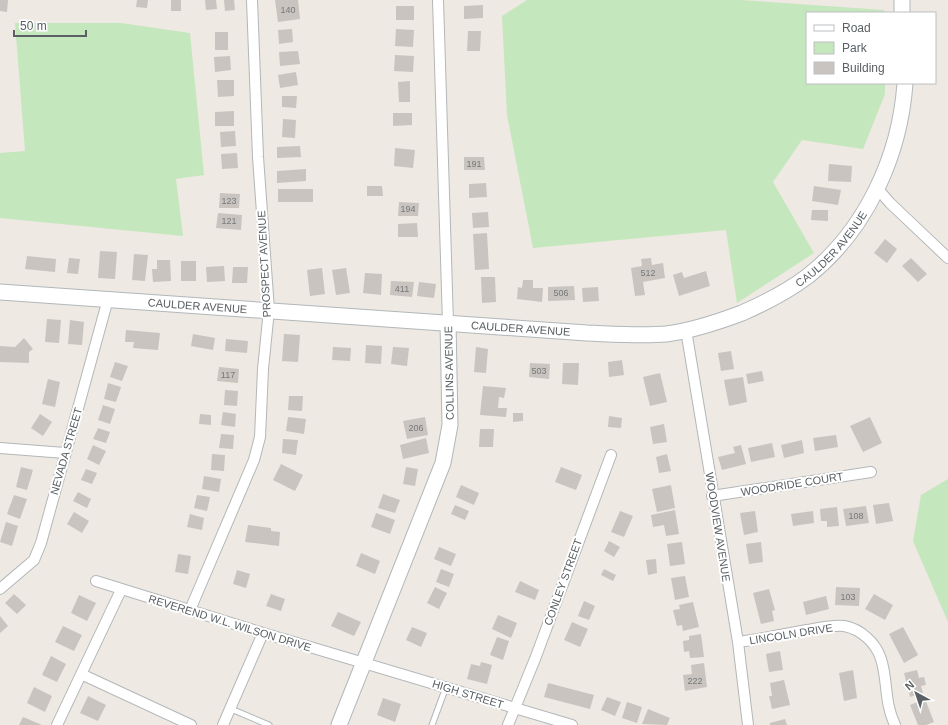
<svg xmlns="http://www.w3.org/2000/svg" width="948" height="725" font-family="Arial,sans-serif">
<rect width="100%" height="100%" fill="#eee9e2"/>
<!-- green -->
<path fill="#c5e7bd" d="M 527,0 L 741,0 L 884,10 L 884,13 L 807,13 L 807,83 L 885,83 L 885,94 L 863,149 L 802,140 L 773,182 L 814,253 L 737,303 L 726,230 L 533,248 L 507,115 L 502,16 Z
M 15,23 L 121,23 L 190,33 L 204,175 L 176,179 L 183,236 L 0,218 L 0,153 L 25,151 Z
M 948,479 L 948,622 L 913,541 L 921,495 Z"/>
<!-- building -->
<path fill="#c9c4bf" d="M 0,0 L 8,0 L 7,12 L 0,11 Z
M 137,0 L 148,0 L 147,8 L 136,7 Z
M 171,0 L 181,0 L 181,11 L 171,11 Z
M 205,0 L 216,0 L 217,9 L 206,10 Z
M 224,0 L 234,0 L 235,10 L 225,11 Z
M 275,0 L 298,0 L 300,19 L 278,22 Z
M 483,5 L 483,18 L 464,19 L 464,6 Z
M 396,6 L 414,6 L 414,20 L 396,20 Z
M 292,29 L 293,42 L 279,44 L 278,30 Z
M 396,29 L 414,30 L 413,47 L 395,46 Z
M 468,31 L 481,31 L 480,51 L 467,51 Z
M 215,32 L 228,32 L 228,50 L 215,50 Z
M 298,51 L 300,64 L 280,66 L 279,52 Z
M 395,55 L 414,56 L 413,72 L 394,71 Z
M 230,56 L 231,70 L 215,72 L 214,57 Z
M 296,72 L 298,85 L 280,88 L 278,75 Z
M 217,80 L 234,80 L 234,96 L 218,97 Z
M 410,81 L 410,102 L 399,102 L 398,82 Z
M 282,96 L 297,96 L 296,108 L 282,107 Z
M 234,111 L 234,126 L 215,126 L 215,112 Z
M 393,113 L 412,113 L 412,125 L 393,126 Z
M 283,119 L 296,120 L 295,138 L 282,137 Z
M 235,131 L 236,146 L 221,147 L 220,132 Z
M 300,146 L 301,157 L 277,158 L 277,147 Z
M 395,148 L 415,150 L 413,168 L 394,166 Z
M 237,153 L 238,168 L 222,169 L 221,154 Z
M 464,157 L 484,157 L 485,170 L 464,170 Z
M 829,164 L 852,166 L 851,182 L 828,181 Z
M 306,169 L 306,181 L 277,183 L 277,171 Z
M 486,183 L 487,197 L 469,198 L 469,184 Z
M 367,186 L 382,186 L 383,196 L 367,196 Z
M 814,186 L 841,190 L 838,205 L 812,201 Z
M 278,189 L 313,189 L 313,202 L 278,202 Z
M 220,193 L 240,194 L 239,208 L 219,208 Z
M 399,202 L 419,203 L 418,216 L 398,216 Z
M 812,210 L 828,210 L 828,221 L 811,220 Z
M 488,212 L 489,227 L 473,228 L 472,213 Z
M 218,213 L 242,215 L 241,230 L 216,228 Z
M 417,223 L 418,237 L 398,237 L 398,224 Z
M 487,233 L 489,269 L 475,270 L 473,234 Z
M 885,239 L 897,249 L 887,263 L 874,253 Z
M 100,251 L 117,252 L 115,279 L 98,278 Z
M 134,254 L 148,255 L 145,281 L 132,280 Z
M 27,256 L 56,259 L 55,272 L 25,269 Z
M 69,258 L 80,259 L 78,274 L 67,273 Z
M 651,258 L 652,265 L 663,263 L 665,278 L 643,282 L 645,295 L 635,296 L 631,268 L 642,266 L 641,259 Z
M 911,258 L 927,274 L 918,282 L 902,266 Z
M 157,260 L 170,260 L 171,281 L 153,282 L 152,269 L 157,269 Z
M 181,261 L 196,261 L 196,281 L 181,281 Z
M 224,266 L 225,281 L 207,282 L 206,267 Z
M 233,267 L 248,267 L 247,283 L 232,283 Z
M 322,268 L 325,294 L 310,296 L 307,270 Z
M 346,268 L 350,293 L 336,295 L 332,270 Z
M 706,271 L 710,286 L 679,296 L 673,275 L 682,272 L 684,278 Z
M 365,273 L 382,274 L 381,295 L 363,293 Z
M 481,277 L 495,277 L 496,302 L 482,303 Z
M 523,280 L 533,280 L 533,288 L 543,288 L 542,302 L 517,299 L 518,287 L 522,288 Z
M 391,281 L 414,282 L 412,297 L 390,295 Z
M 419,282 L 436,284 L 434,298 L 417,296 Z
M 574,286 L 575,300 L 548,301 L 548,287 Z
M 598,287 L 599,301 L 583,302 L 582,288 Z
M 47,319 L 61,320 L 59,343 L 45,342 Z
M 70,320 L 84,322 L 82,345 L 68,344 Z
M 126,330 L 160,333 L 158,350 L 133,348 L 134,342 L 125,342 Z
M 193,334 L 215,338 L 213,350 L 191,346 Z
M 284,334 L 300,335 L 298,362 L 282,361 Z
M 24,338 L 33,349 L 29,352 L 29,363 L 0,362 L 0,346 L 15,347 Z
M 226,339 L 248,341 L 247,353 L 225,351 Z
M 366,345 L 382,346 L 381,364 L 365,363 Z
M 333,347 L 351,348 L 350,361 L 332,360 Z
M 393,347 L 409,348 L 407,366 L 391,364 Z
M 476,347 L 488,349 L 486,373 L 474,372 Z
M 731,351 L 734,369 L 721,371 L 718,353 Z
M 622,360 L 624,375 L 609,377 L 608,362 Z
M 115,362 L 128,366 L 122,381 L 110,377 Z
M 530,363 L 550,364 L 549,379 L 529,377 Z
M 563,363 L 579,363 L 578,385 L 562,384 Z
M 219,367 L 239,369 L 238,383 L 217,381 Z
M 762,371 L 764,381 L 748,384 L 746,374 Z
M 660,373 L 667,402 L 650,406 L 643,377 Z
M 743,377 L 747,402 L 729,406 L 724,380 Z
M 48,379 L 60,382 L 55,407 L 42,404 Z
M 108,383 L 121,387 L 116,402 L 104,399 Z
M 483,386 L 506,388 L 504,398 L 499,397 L 498,408 L 507,408 L 506,417 L 480,415 Z
M 225,390 L 238,391 L 237,406 L 224,405 Z
M 289,396 L 303,396 L 302,411 L 288,410 Z
M 103,405 L 115,409 L 110,424 L 98,420 Z
M 223,412 L 236,414 L 235,427 L 221,425 Z
M 513,413 L 523,413 L 523,421 L 513,422 Z
M 40,414 L 52,422 L 43,436 L 31,428 Z
M 200,414 L 211,415 L 211,425 L 199,424 Z
M 609,416 L 622,418 L 621,428 L 608,427 Z
M 288,417 L 306,419 L 304,434 L 286,431 Z
M 425,417 L 428,435 L 407,439 L 403,421 Z
M 870,417 L 882,443 L 863,452 L 850,426 Z
M 664,424 L 667,442 L 653,444 L 650,427 Z
M 98,428 L 110,432 L 106,443 L 93,439 Z
M 480,429 L 494,429 L 493,447 L 479,447 Z
M 221,434 L 234,435 L 233,449 L 219,448 Z
M 836,435 L 838,447 L 815,451 L 813,438 Z
M 426,438 L 429,453 L 403,459 L 400,445 Z
M 283,439 L 298,440 L 296,455 L 282,453 Z
M 802,440 L 804,453 L 784,458 L 781,445 Z
M 772,443 L 775,457 L 751,462 L 748,448 Z
M 93,445 L 106,451 L 99,465 L 87,459 Z
M 741,445 L 746,464 L 722,470 L 718,457 L 735,453 L 733,447 Z
M 212,454 L 225,455 L 224,471 L 211,470 Z
M 667,454 L 671,471 L 659,473 L 656,457 Z
M 281,464 L 303,475 L 295,491 L 273,480 Z
M 21,467 L 33,470 L 27,490 L 16,487 Z
M 406,467 L 418,469 L 415,486 L 403,484 Z
M 561,467 L 582,475 L 576,490 L 555,482 Z
M 86,469 L 97,473 L 92,484 L 81,480 Z
M 204,476 L 221,479 L 219,492 L 202,489 Z
M 461,485 L 479,493 L 474,505 L 456,497 Z
M 671,485 L 675,508 L 657,512 L 652,489 Z
M 78,492 L 91,499 L 87,508 L 73,501 Z
M 383,494 L 400,500 L 395,513 L 378,508 Z
M 14,495 L 27,499 L 20,519 L 7,514 Z
M 197,495 L 210,497 L 207,511 L 194,508 Z
M 889,503 L 893,521 L 876,524 L 873,505 Z
M 455,505 L 469,511 L 465,520 L 451,514 Z
M 866,506 L 869,523 L 846,526 L 843,509 Z
M 837,507 L 839,526 L 827,527 L 827,521 L 821,521 L 820,509 Z
M 675,510 L 679,534 L 666,536 L 664,525 L 653,527 L 651,515 Z
M 620,511 L 633,516 L 624,537 L 611,532 Z
M 755,511 L 758,532 L 744,535 L 740,513 Z
M 813,511 L 814,523 L 793,526 L 791,514 Z
M 74,512 L 89,521 L 82,533 L 67,524 Z
M 376,513 L 395,520 L 390,534 L 371,527 Z
M 190,514 L 204,518 L 202,530 L 187,527 Z
M 6,522 L 18,526 L 12,546 L 0,542 Z
M 248,525 L 271,528 L 271,531 L 280,532 L 279,546 L 245,542 Z
M 609,541 L 620,547 L 614,557 L 604,551 Z
M 682,542 L 685,564 L 670,566 L 667,544 Z
M 761,542 L 763,562 L 749,564 L 746,544 Z
M 439,547 L 456,554 L 451,566 L 434,559 Z
M 361,553 L 380,561 L 375,574 L 356,566 Z
M 178,554 L 191,556 L 188,574 L 175,572 Z
M 656,559 L 657,573 L 648,575 L 646,560 Z
M 441,569 L 454,574 L 449,587 L 436,582 Z
M 604,569 L 616,575 L 613,581 L 601,575 Z
M 237,570 L 250,574 L 246,588 L 233,584 Z
M 685,576 L 689,597 L 675,600 L 671,578 Z
M 520,581 L 539,590 L 535,600 L 515,592 Z
M 435,587 L 447,593 L 439,609 L 427,603 Z
M 836,587 L 860,588 L 859,606 L 835,605 Z
M 769,589 L 775,610 L 772,611 L 774,621 L 761,624 L 753,593 Z
M 14,594 L 26,605 L 17,614 L 5,603 Z
M 271,594 L 285,599 L 281,611 L 266,606 Z
M 874,594 L 893,605 L 885,620 L 865,609 Z
M 79,595 L 96,603 L 87,621 L 71,613 Z
M 826,596 L 829,609 L 806,615 L 803,602 Z
M 584,601 L 595,606 L 589,620 L 578,616 Z
M 693,602 L 699,627 L 683,631 L 682,625 L 677,626 L 673,610 L 680,609 L 679,605 Z
M 338,612 L 361,622 L 354,636 L 331,626 Z
M 498,615 L 517,623 L 511,638 L 492,629 Z
M 0,616 L 8,626 L 0,633 Z
M 572,622 L 588,629 L 580,647 L 564,640 Z
M 63,626 L 82,635 L 74,651 L 55,642 Z
M 412,627 L 427,633 L 421,647 L 406,640 Z
M 903,627 L 918,655 L 904,663 L 889,634 Z
M 701,634 L 704,657 L 690,658 L 689,651 L 684,652 L 683,641 L 689,640 L 689,636 Z
M 497,637 L 509,641 L 503,660 L 490,655 Z
M 780,651 L 783,670 L 769,672 L 766,654 Z
M 51,656 L 66,664 L 57,682 L 42,675 Z
M 481,662 L 492,665 L 487,684 L 467,679 L 471,664 L 480,666 Z
M 704,663 L 707,687 L 685,691 L 683,675 L 692,674 L 691,665 Z
M 853,670 L 857,698 L 844,701 L 839,673 Z
M 917,670 L 919,678 L 924,677 L 926,685 L 921,686 L 923,693 L 910,697 L 904,673 Z
M 784,680 L 790,705 L 772,709 L 769,696 L 772,696 L 770,683 Z
M 548,683 L 594,695 L 590,709 L 544,697 Z
M 34,687 L 52,696 L 45,712 L 27,703 Z
M 88,696 L 106,705 L 98,721 L 80,713 Z
M 607,697 L 621,702 L 615,716 L 601,710 Z
M 383,698 L 401,704 L 395,722 L 377,715 Z
M 925,699 L 934,722 L 926,725 L 918,725 L 910,705 Z
M 627,702 L 642,707 L 637,723 L 622,718 Z
M 648,709 L 670,718 L 667,725 L 642,724 Z
M 23,717 L 42,725 L 19,725 Z
M 785,719 L 787,725 L 770,725 L 770,723 Z"/>
<g fill="none" stroke-linecap="round" stroke-linejoin="round">
<!-- lane casing -->
<g stroke="#b3b7ba" stroke-width="7">
<path id="lane" d="M 231,709 L 269,725
M 432,725 L 446,687"/>
</g>
<!-- street casing -->
<g stroke="#b3b7ba" stroke-width="12">
<path id="street" d="M 438,0 L 448,323
M 877,188 L 890,203 L 948,258
M 686,330 L 738,642 L 748,725
M 0,448 L 65,453
M 712,496 L 871,472
M 96,581 L 263,633 L 572,725
M 0,589 L 34,560 L 41,543 L 108,299
M 190,610 L 254,460 L 260,437 L 263,369 L 269,310 L 258,157 L 252,0
M 738,642 C 761,639 784,634 807,630 C 819,628 832,625 844,626 C 861,629 876,643 881,659 C 888,681 884,702 895,725
M 81,674 L 191,725
M 57,725 L 121,590
M 223,725 L 263,633
M 508,725 L 535,659 L 611,455"/>
</g>
<!-- secondary casing -->
<g stroke="#b1b7bb" stroke-width="17">
<g id="secondary">
<path d="M 902,0 L 902,13"/>
<path id="s1" d="M 0,292 L 587,333 C 613,334 640,336 666,334 C 691,331 718,322 742,313 C 765,303 788,291 808,276 C 866,230 900,156 905,83"/>
<path d="M 339,725 L 443,463 L 450,425 L 448,323"/>
</g>
</g>
<!-- lane -->
<use href="#lane" stroke="#fff" stroke-width="5"/>
<!-- street -->
<use href="#street" stroke="#fff" stroke-width="10"/>
<!-- secondary -->
<use href="#secondary" stroke="#fff" stroke-width="15"/>
</g>
<g text-anchor="middle" stroke-width="4" stroke-linejoin="round" paint-order="stroke">
<!-- number labels -->
<g font-size="9" fill="#76797b">
<text x="288" y="13">140</text>
<text x="474" y="167">191</text>
<text x="229" y="204">123</text>
<text x="408" y="212">194</text>
<text x="229" y="224">121</text>
<text x="648" y="276">512</text>
<text x="402" y="292">411</text>
<text x="561" y="296">506</text>
<text x="539" y="374">503</text>
<text x="228" y="378">117</text>
<text x="416" y="431">206</text>
<text x="856" y="519">108</text>
<text x="848" y="600">103</text>
<text x="695" y="684">222</text>
</g>
<!-- street labels -->
<g font-size="11" fill="#5a6064" stroke="#fff">
<text dy="4" stroke="none"><textPath href="#s1" startOffset="858">CAULDER AVENUE</textPath></text>
<text transform="translate(264 264) rotate(-93)" y="4">PROSPECT AVENUE</text>
<text dy="4" stroke="none"><textPath href="#s1" startOffset="198">CAULDER AVENUE</textPath></text>
<text dy="4" stroke="none"><textPath href="#s1" startOffset="522">CAULDER AVENUE</textPath></text>
<text transform="translate(449 373) rotate(-91)" y="4">COLLINS AVENUE</text>
<text transform="translate(66 451) rotate(-74)" y="4">NEVADA STREET</text>
<text transform="translate(792 484) rotate(-9)" y="4">WOODRIDE COURT</text>
<text transform="translate(718 527) rotate(81)" y="4">WOODVIEW AVENUE</text>
<text transform="translate(563 582) rotate(-70)" y="4">CONLEY STREET</text>
<text transform="translate(230 623) rotate(17)" y="4">REVEREND W.L. WILSON DRIVE</text>
<text transform="translate(791 634) rotate(-9)" y="4">LINCOLN DRIVE</text>
<text transform="translate(468 694) rotate(17)" y="4">HIGH STREET</text>
</g>
</g>
<!-- legend -->
<rect x="806" y="12" width="130" height="72" fill="#ffffff" stroke="#bdbfc1"/>
<rect x="814" y="25" width="20" height="6" fill="#ffffff" stroke="#bdbfc1"/>
<text x="842" y="32" font-size="12" fill="#5a6064">Road</text>
<rect x="814" y="42" width="20" height="12" fill="#c5e7bd" stroke="#bdbfc1"/>
<text x="842" y="52" font-size="12" fill="#5a6064">Park</text>
<rect x="814" y="62" width="20" height="12" fill="#c9c4bf" stroke="#bdbfc1"/>
<text x="842" y="72" font-size="12" fill="#5a6064">Building</text>
<!-- north arrow -->
<g transform="translate(916 693) rotate(320)" stroke="#ffffff" stroke-width="3" paint-order="stroke">
<path d="M0-3L7 15L0 10L-7 15Z" fill="#5a6064"/>
<text y="-6" font-size="11" font-weight="bold" text-anchor="middle" fill="#5a6064">N</text>
</g>
<!-- scale -->
<path d="M14 30v6h72v-6" fill="none" stroke="#5a6064" stroke-width="2"/>
<text x="20" y="30" font-size="12" fill="#5a6064" stroke="#ffffff" stroke-width="3" paint-order="stroke">50 m</text>
</svg>
